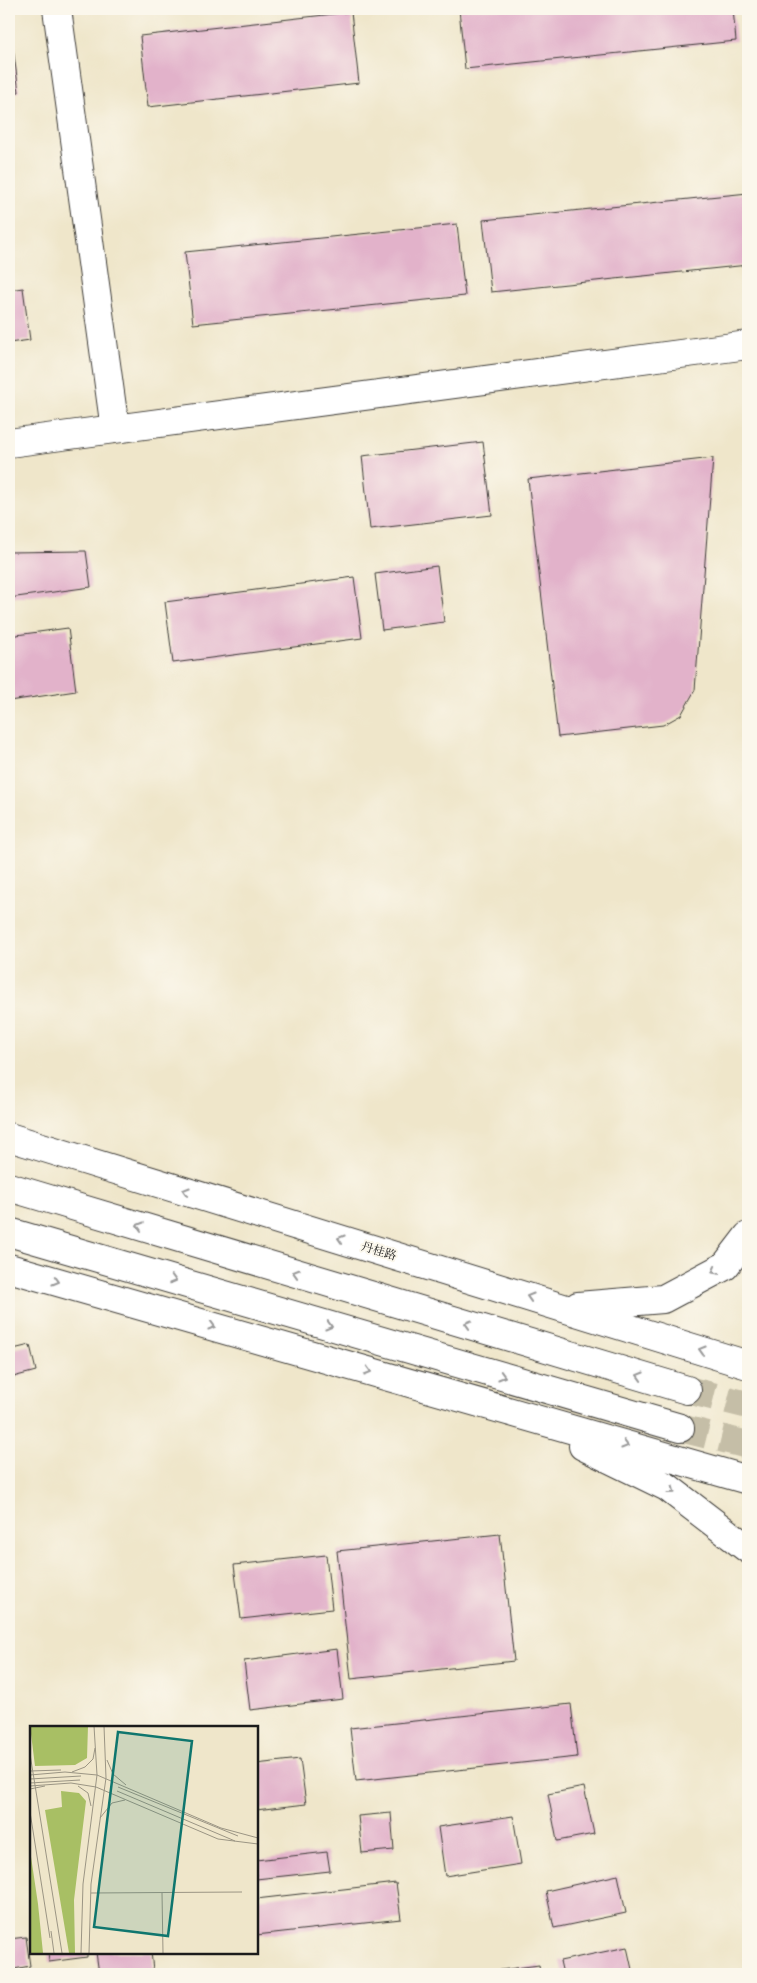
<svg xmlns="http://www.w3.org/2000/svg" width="757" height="1983" font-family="'Libre Caslon Text','Noto Serif SC',serif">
<rect width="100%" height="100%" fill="#fbf7ec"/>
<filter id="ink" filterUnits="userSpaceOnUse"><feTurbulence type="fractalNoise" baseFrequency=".02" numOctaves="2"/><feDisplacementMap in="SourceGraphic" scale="10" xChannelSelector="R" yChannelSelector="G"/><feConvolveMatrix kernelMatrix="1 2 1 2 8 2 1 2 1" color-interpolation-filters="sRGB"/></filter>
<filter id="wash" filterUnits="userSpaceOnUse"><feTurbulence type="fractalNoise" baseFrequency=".0096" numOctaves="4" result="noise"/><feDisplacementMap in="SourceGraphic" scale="20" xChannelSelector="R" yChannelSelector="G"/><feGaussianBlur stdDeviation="1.12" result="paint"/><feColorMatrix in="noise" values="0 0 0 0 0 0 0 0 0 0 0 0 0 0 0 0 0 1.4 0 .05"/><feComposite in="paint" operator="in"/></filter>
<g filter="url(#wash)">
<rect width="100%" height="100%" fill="#efe6ca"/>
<g id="blocks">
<!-- building -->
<path fill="#e2b2ca" d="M 459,9 L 733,9 L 736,41 L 465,69 Z
M 351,12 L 359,83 L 148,107 L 140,36 Z
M 12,40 L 19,92 L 9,93 L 9,41 Z
M 748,193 L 748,265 L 491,292 L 483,220 Z
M 457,224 L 465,296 L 193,324 L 185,252 Z
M 23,288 L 30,340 L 9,343 L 9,290 Z
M 483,442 L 492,515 L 370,529 L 362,456 Z
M 713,458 L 695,690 L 681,715 L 663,725 L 558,737 L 528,479 Z
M 86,551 L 91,587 L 9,598 L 9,552 Z
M 437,566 L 444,622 L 382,630 L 375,574 Z
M 354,577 L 362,638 L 173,663 L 165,602 Z
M 68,628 L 76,691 L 9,701 L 9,636 Z
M 30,1345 L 36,1371 L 9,1378 L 9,1350 Z
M 500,1534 L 514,1661 L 351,1679 L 337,1551 Z
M 326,1555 L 332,1609 L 241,1619 L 234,1565 Z
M 337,1649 L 343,1699 L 250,1710 L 244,1661 Z
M 571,1704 L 577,1757 L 356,1781 L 350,1728 Z
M 300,1759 L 306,1804 L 256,1810 L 256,1764 Z
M 584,1787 L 594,1834 L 557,1841 L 548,1794 Z
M 391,1813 L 394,1850 L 362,1853 L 358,1816 Z
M 513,1816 L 521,1864 L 445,1876 L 438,1827 Z
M 327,1852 L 330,1871 L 256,1879 L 256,1860 Z
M 618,1875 L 626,1913 L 554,1928 L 546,1891 Z
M 396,1883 L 401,1919 L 256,1935 L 256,1899 Z
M 26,1937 L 30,1966 L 9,1970 L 9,1939 Z
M 627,1947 L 633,1974 L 563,1974 L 560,1961 Z
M 48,1952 L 87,1952 L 87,1957 L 49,1962 Z
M 96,1952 L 151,1952 L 153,1970 L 99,1974 Z
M 539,1965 L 540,1974 L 477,1974 L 477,1973 Z"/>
</g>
</g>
<g filter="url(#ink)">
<use href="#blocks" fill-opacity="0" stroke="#3c3a36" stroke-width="1"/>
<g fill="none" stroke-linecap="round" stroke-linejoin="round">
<!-- major-tunnel -->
<path stroke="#c5bea7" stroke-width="28" stroke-dasharray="28 14" stroke-linecap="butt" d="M 687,1390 L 748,1405
M 680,1428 L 748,1445"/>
<!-- minor casing -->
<g stroke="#3c3a36" stroke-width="30">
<path id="minor" d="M 57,9 L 115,429
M 9,443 L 748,345"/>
</g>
<!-- major casing -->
<g stroke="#3c3a36" stroke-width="30">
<path id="major" d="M 9,1137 L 748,1365
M 9,1187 L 687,1390
M 9,1232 L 680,1428
M 9,1268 L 748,1480
M 578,1306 L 663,1299 L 725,1266 L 748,1236
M 583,1446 L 667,1487 L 748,1549"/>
</g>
<!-- minor -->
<use href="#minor" stroke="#fff" stroke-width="28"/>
<!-- major -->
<use href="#major" stroke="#fff" stroke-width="28"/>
</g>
<!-- one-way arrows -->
<defs><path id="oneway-chevron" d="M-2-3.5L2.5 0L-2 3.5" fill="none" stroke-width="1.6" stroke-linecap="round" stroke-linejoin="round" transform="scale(1.25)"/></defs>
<g stroke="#999">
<use href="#oneway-chevron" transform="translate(186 1191) rotate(-163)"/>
<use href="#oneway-chevron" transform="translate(140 1226) rotate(-163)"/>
<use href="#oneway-chevron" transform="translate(341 1239) rotate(-163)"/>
<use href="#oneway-chevron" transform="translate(715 1271) rotate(152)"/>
<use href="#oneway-chevron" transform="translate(296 1273) rotate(-163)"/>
<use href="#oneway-chevron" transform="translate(173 1280) rotate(16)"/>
<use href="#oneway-chevron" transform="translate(56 1281) rotate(16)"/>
<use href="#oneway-chevron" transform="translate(530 1297) rotate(-163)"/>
<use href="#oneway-chevron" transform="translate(468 1324) rotate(-163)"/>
<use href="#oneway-chevron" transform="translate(212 1326) rotate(16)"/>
<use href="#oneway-chevron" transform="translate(329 1326) rotate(16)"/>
<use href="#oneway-chevron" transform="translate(702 1350) rotate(-163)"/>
<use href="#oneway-chevron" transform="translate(368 1371) rotate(16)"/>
<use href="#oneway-chevron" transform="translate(502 1376) rotate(16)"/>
<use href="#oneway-chevron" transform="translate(640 1376) rotate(-163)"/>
<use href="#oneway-chevron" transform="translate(625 1445) rotate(16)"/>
<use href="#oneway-chevron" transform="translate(672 1491) rotate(36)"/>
</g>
</g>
<g text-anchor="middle" stroke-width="4" stroke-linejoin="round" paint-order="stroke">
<!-- street labels -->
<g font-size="12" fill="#1c1c1c" stroke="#fbf7ec">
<text transform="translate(379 1251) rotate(17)" y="4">丹桂路</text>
</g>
</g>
<!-- overview -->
<g transform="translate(30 1726)">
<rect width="228" height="228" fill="#efe6ca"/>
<path d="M 0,0 L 58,0 L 57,32 L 45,39 L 5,40 ZM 31,65 L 49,67 L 56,75 L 44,174 L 45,227 L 39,227 L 15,84 L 32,81 ZM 0,124 L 8,178 L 13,227 L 0,227 Z" fill="#a8bf64"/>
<path fill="none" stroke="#9b9584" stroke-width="1" d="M 0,28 L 32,227M 77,34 L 83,48 L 96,59M 0,45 L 31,44M 42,46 L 55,41 L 63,33 L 65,22M 0,49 L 35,46 L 67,49 L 191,102 L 228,112M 0,53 L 51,50M 0,57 L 50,54M 0,60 L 41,57 L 66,61 L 188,113 L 228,118M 48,60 L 58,67 L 61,80M 88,61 L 208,110M 0,63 L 15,60M 87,65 L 205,115M 0,86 L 20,212M 70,92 L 82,77 L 95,74M 61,167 L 212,166M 132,167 L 133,227M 21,205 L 24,227M 51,227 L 53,158 L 67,49 L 64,0M 59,227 L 61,158 L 76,52 L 74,0"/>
<path fill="#0f766e" fill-opacity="0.15" stroke="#0f766e" stroke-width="2.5" d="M 88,6 L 162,15 L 138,210 L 64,201 Z"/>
<rect width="228" height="228" fill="none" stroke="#1c1c1c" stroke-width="2.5"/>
</g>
<!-- margin -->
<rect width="757" height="1983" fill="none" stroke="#fbf7ec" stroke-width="30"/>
</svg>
